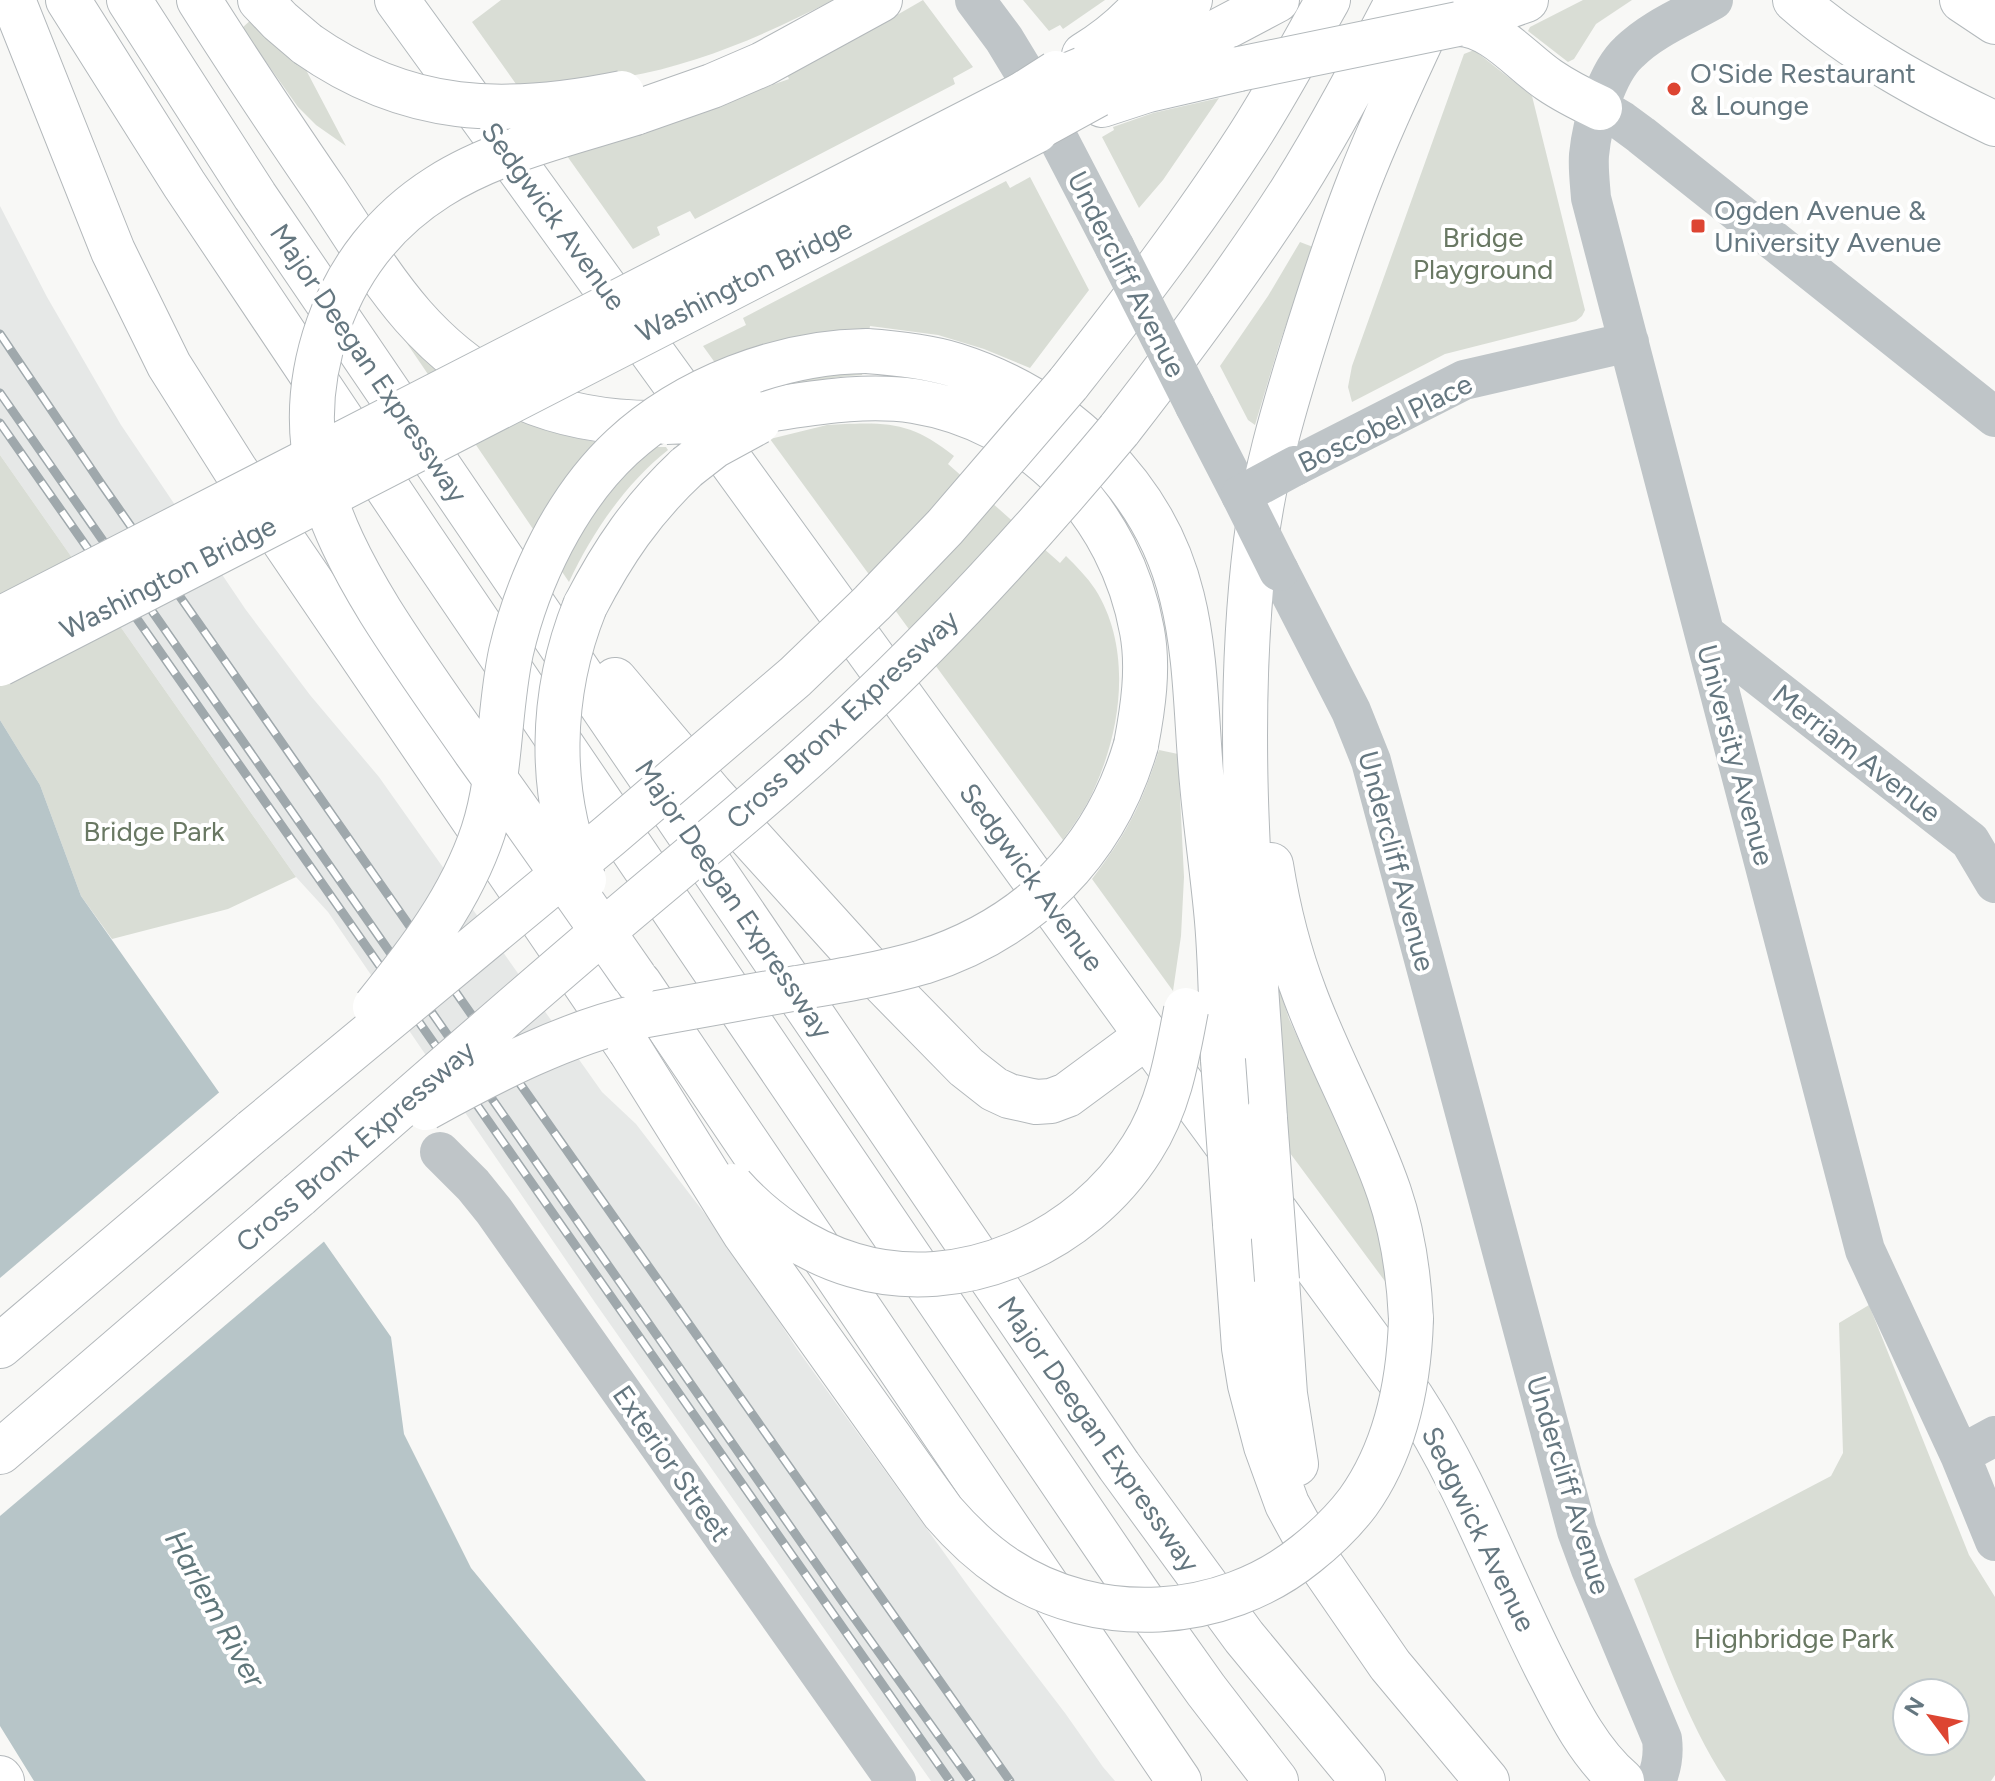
<svg xmlns="http://www.w3.org/2000/svg" width="1995" height="1781" font-family="Figtree,sans-serif">
<rect width="100%" height="100%" fill="#f8f8f6"/>
<!-- built -->
<path fill="#e6e8e7" d="M 0,206 L 47,297 L 121,425 L 246,610 L 310,695 L 379,777 L 602,1092 L 636,1124 L 728,1244 L 797,1349 L 971,1590 L 1065,1713 L 1103,1767 L 1115,1781 L 931,1781 L 596,1304 L 328,912 L 296,877 L 0,455 Z"/>
<!-- green -->
<path fill="#d9ddd5" fill-rule="evenodd" d="M 501,0 L 833,0 C 767,34 699,64 625,77 L 641,131 L 789,79 L 786,72 L 857,38 L 923,0 L 973,67 L 953,78 L 955,84 L 695,219 L 690,211 L 657,227 L 660,235 L 633,249 L 472,22 Z
M 1023,0 L 1105,0 L 1063,29 L 1060,25 L 1049,31 Z
M 1583,0 L 1632,0 L 1596,24 L 1574,59 L 1568,62 L 1528,31 L 1530,27 Z
M 253,18 L 305,68 L 346,146 L 316,125 L 298,107 L 242,28 Z
M 1474,50 L 1532,96 L 1585,310 L 1582,316 L 1576,321 L 1445,354 L 1352,402 L 1348,387 L 1352,366 L 1464,54 Z
M 1219,98 L 1163,180 L 1139,208 L 1102,137 L 1114,130 L 1113,127 L 1153,113 Z
M 1030,177 L 1089,290 L 1030,368 L 984,349 L 938,335 L 870,326 L 862,375 C 820,378 781,387 741,399 L 703,346 L 746,325 L 743,318 L 1006,181 L 1010,188 Z
M 1300,242 L 1313,247 L 1279,345 L 1255,425 L 1248,420 L 1220,366 L 1268,296 Z
M 385,311 L 540,427 L 577,438 L 621,447 L 666,447 L 668,450 C 625,484 592,533 569,582 Z
M 845,424 C 893,422 915,425 954,456 L 948,464 L 1060,563 L 1066,556 C 1077,567 1087,577 1095,589 C 1132,647 1122,727 1095,787 C 1087,806 1075,823 1063,840 L 770,439 L 827,425 Z
M 0,455 L 296,877 L 228,909 L 112,939 L 81,896 L 40,785 L 0,720 Z
M 1159,750 L 1178,754 L 1184,877 L 1181,936 L 1173,991 L 1092,879 C 1126,835 1142,804 1159,750 Z
M 1277,982 L 1289,1019 L 1369,1193 L 1383,1249 L 1387,1284 L 1287,1149 Z
M 1869,1305 L 1969,1555 L 1995,1597 L 1995,1775 L 1991,1781 L 1726,1781 C 1686,1720 1662,1647 1634,1579 L 1831,1476 L 1843,1453 L 1839,1323 ZM 1955,1693 L 1955,1741 L 1907,1741 L 1907,1693 Z"/>
<!-- water -->
<path fill="#b7c5c8" d="M 0,720 L 40,785 L 81,896 L 391,1337 L 404,1434 L 471,1568 L 646,1781 L 34,1781 L 0,1726 Z"/>
<!-- pier -->
<path fill="#f8f8f6" d="M 222,1090 L 327,1239 L 0,1516 L 0,1278 Z"/>
<g fill="none" stroke-linecap="round" stroke-linejoin="round">
<!-- major casing -->
<g stroke="#b3b9bc" stroke-width="46">
<path id="major" d="M 397,0 L 1147,1036 L 1412,1398 C 1467,1482 1500,1576 1545,1665 C 1566,1706 1587,1751 1622,1781
M 1795,0 C 1854,52 1924,90 1995,124
M 1962,0 L 1995,22
M 1458,24 C 1492,24 1522,62 1549,80 C 1565,91 1583,100 1600,108
M 1458,24 L 1526,0
M 1084,55 C 1107,41 1131,21 1148,0
M 1102,105 L 1148,90 L 1239,69"/>
</g>
<!-- highway casing -->
<g stroke="#b3b8bb" stroke-width="46">
<path id="highway" d="M 13,0 L 113,251 L 169,365 L 236,471 L 630,1050
M 68,0 L 184,184 L 421,538 L 1140,1597 L 1206,1690 L 1276,1781
M 129,0 L 255,196 L 1119,1466 L 1244,1637 L 1363,1781
M 199,0 C 240,65 283,129 326,192 C 354,234 380,278 413,316 C 478,390 556,423 654,423
M 260,0 L 280,21 L 307,44
M 1093,65 C 1128,49 1161,25 1190,0
M 1097,95 L 1277,0
M 635,113 L 712,86 L 763,64 L 880,0
M 866,351 C 896,353 926,356 955,365 C 1063,399 1155,485 1182,597 C 1197,657 1196,721 1202,783 C 1206,829 1213,875 1217,921 C 1221,967 1221,1014 1223,1060
M 1068,384 C 1131,304 1193,223 1248,138 C 1277,93 1302,46 1328,0
M 751,412 C 805,405 859,393 914,401 C 1032,420 1121,514 1142,631 C 1149,668 1143,708 1136,745
M 1119,430 C 1179,353 1238,274 1291,192 C 1330,130 1364,65 1398,0
M 585,606 C 613,552 642,509 687,467
M 615,680 L 711,794 L 864,963 L 966,1067 L 994,1089 L 1009,1096 L 1036,1102 L 1051,1101 L 1067,1095 L 1147,1036
M 1271,865 C 1278,909 1289,953 1305,995 C 1330,1062 1366,1125 1389,1192 C 1403,1233 1409,1276 1411,1319
M 639,983 L 1179,1781
M 1265,1119 C 1253,927 1232,733 1256,541 C 1264,477 1282,415 1301,353 C 1319,295 1337,238 1359,182 C 1383,120 1412,60 1440,0
M 1235,1224 L 1244,1348 L 1250,1385 L 1266,1446 L 1287,1504 L 1317,1559 L 1390,1665 L 1487,1781
M 1277,1280 L 1285,1394 L 1296,1464
M 0,1346 L 253,1131
M 0,1452 L 299,1195
M 0,1778 L 2,1781"/>
</g>
<!-- minor -->
<path stroke="#bfc5c8" stroke-width="40" d="M 975,0 L 1004,39 L 1021,67 L 1115,248
M 1713,0 C 1685,16 1652,29 1629,52 C 1606,73 1592,124 1589,155 C 1588,169 1590,184 1591,198 L 1865,1250 L 1960,1455 L 1995,1541
M 1600,108 L 1622,121 L 1641,135 L 1995,417
M 1195,406 L 1241,495
M 1295,466 L 1464,380 L 1629,342
M 1279,571 L 1351,711 L 1371,761 L 1577,1531 L 1591,1569 L 1662,1739 C 1664,1755 1662,1767 1656,1781
M 1705,634 L 1970,841 L 1995,883
M 440,1152 L 473,1185 L 494,1211 L 896,1781
M 1960,1455 L 1995,1436"/>
<!-- major -->
<use href="#major" stroke="#fff" stroke-width="44"/>
<!-- highway -->
<use href="#highway" stroke="#fff" stroke-width="44"/>
<!-- rail casing -->
<g stroke="#9fa8ac" stroke-width="9">
<path id="rail" d="M 0,334 L 100,482 L 464,1004 L 1010,1781
M 0,393 L 840,1598 L 971,1781
M 0,423 L 950,1781"/>
</g>
<!-- rail -->
<use href="#rail" stroke="#fff" stroke-width="6" stroke-dasharray="18" stroke-linecap="butt"/>
<!-- major-bridge casing -->
<g stroke="#b3b9bc" stroke-width="46" stroke-linecap="butt">
<path id="major-bridge" d="M 1239,69 L 1458,24
M 0,619 L 1023,94 L 1056,73
M 0,664 L 1036,131"/>
</g>
<!-- highway-bridge casing -->
<g stroke="#b3b8bb" stroke-width="46" stroke-linecap="butt">
<path id="highway-bridge" d="M 307,44 C 408,115 504,117 622,93
M 1023,94 L 1083,69
M 635,113 C 571,133 494,151 438,187 C 386,220 348,268 328,326 C 290,435 323,518 380,611 C 410,659 443,705 475,751 C 529,826 582,902 635,978
M 1002,147 L 1097,95
M 666,422 L 690,421 L 751,412
M 687,467 L 714,446 L 758,422
M 584,880 C 547,793 550,693 585,606
M 375,1007 C 418,954 461,898 483,832 C 502,774 498,712 511,652 C 528,579 566,499 622,447 C 686,388 780,352 866,351
M 630,1050 L 745,1234 L 943,1512 C 962,1534 982,1553 1006,1569 C 1097,1629 1222,1622 1306,1554 C 1325,1539 1343,1522 1358,1502 C 1396,1449 1409,1383 1411,1319
M 1223,1060 L 1235,1224
M 426,1108 C 495,1070 564,1034 641,1016 C 693,1007 745,997 797,988 C 839,981 882,974 923,962 C 1029,928 1105,852 1136,745
M 1265,1119 L 1277,1280
M 253,1131 L 609,836 L 795,677 L 872,603 L 945,527 L 1068,384
M 732,1186 C 764,1222 806,1251 853,1265 C 961,1298 1083,1242 1142,1148 C 1169,1106 1177,1058 1186,1010
M 299,1195 C 404,1104 508,1012 614,922 C 692,856 772,791 847,721 C 945,630 1034,532 1119,430"/>
</g>
<!-- minor-bridge -->
<path stroke="#bfc5c8" stroke-width="40" d="M 1115,248 L 1195,406
M 1279,571 L 1241,495 L 1295,466"/>
<!-- major-bridge -->
<use href="#major-bridge" stroke="#fff" stroke-width="44"/>
<!-- highway-bridge -->
<use href="#highway-bridge" stroke="#fff" stroke-width="44"/>
</g>
<!-- markers -->
<g fill="#dd4532" stroke="#fff" stroke-width="3">
<circle cx="1674" cy="89" r="8"/>
<rect x="1690" y="218" width="16" height="16" rx="4"/>
</g>
<g text-anchor="middle" stroke-width="8" stroke-linejoin="round" paint-order="stroke">
<!-- poi labels -->
<g font-size="28" fill="#657780" stroke="#fff" text-anchor="start">
<text x="1690" y="83">O'Side Restaurant<tspan x="1690" dy="32">&amp; Lounge</tspan></text>
<text x="1714" y="220">Ogden Avenue &amp;<tspan x="1714" dy="32">University Avenue</tspan></text>
</g>
<!-- street labels -->
<g font-size="28" fill="#657780" stroke="#fff">
<text transform="translate(554 216) rotate(54)" y="10">Sedgwick Avenue</text>
<text transform="translate(1127 274) rotate(63)" y="10">Undercliff Avenue</text>
<text transform="translate(744 280) rotate(-27)" y="10">Washington Bridge</text>
<text transform="translate(369 363) rotate(56)" y="10">Major Deegan Expressway</text>
<text transform="translate(1385 423) rotate(-26)" y="10">Boscobel Place</text>
<text transform="translate(168 577) rotate(-27)" y="10">Washington Bridge</text>
<text transform="translate(842 719) rotate(-43)" y="10">Cross Bronx Expressway</text>
<text transform="translate(1857 753) rotate(38)" y="10">Merriam Avenue</text>
<text transform="translate(1736 755) rotate(75)" y="10">University Avenue</text>
<text transform="translate(1397 861) rotate(75)" y="10">Undercliff Avenue</text>
<text transform="translate(1032 877) rotate(54)" y="10">Sedgwick Avenue</text>
<text transform="translate(734 899) rotate(56)" y="10">Major Deegan Expressway</text>
<text transform="translate(355 1146) rotate(-41)" y="10">Cross Bronx Expressway</text>
<text transform="translate(1099 1434) rotate(55)" y="10">Major Deegan Expressway</text>
<text transform="translate(672 1463) rotate(55)" y="10">Exterior Street</text>
<text transform="translate(1569 1485) rotate(73)" y="10">Undercliff Avenue</text>
<text transform="translate(1479 1529) rotate(64)" y="10">Sedgwick Avenue</text>
</g>
<!-- park labels -->
<g font-size="28" fill="#697863" stroke="#fff">
<text x="1483" y="247">Bridge<tspan x="1483" dy="32">Playground</tspan></text>
<text x="154" y="841">Bridge Park</text>
<text x="1794" y="1648">Highbridge Park</text>
</g>
<!-- water labels -->
<g font-size="30" font-style="italic" fill="#5f767a" stroke="#fff">
<text transform="translate(215 1609) rotate(61)" y="10">Harlem River</text>
</g>
</g>
<!-- north arrow -->
<g transform="translate(1931 1717) rotate(302)"><circle r="38" fill="#ffffff" stroke="#c1c9cc" stroke-width="2"/>
<path d="M0-6L14 30L0 20L-14 30Z" fill="#dd4532"/>
<text y="-12" font-size="22" font-weight="bold" text-anchor="middle" fill="#657780">N</text>
</g>
</svg>
